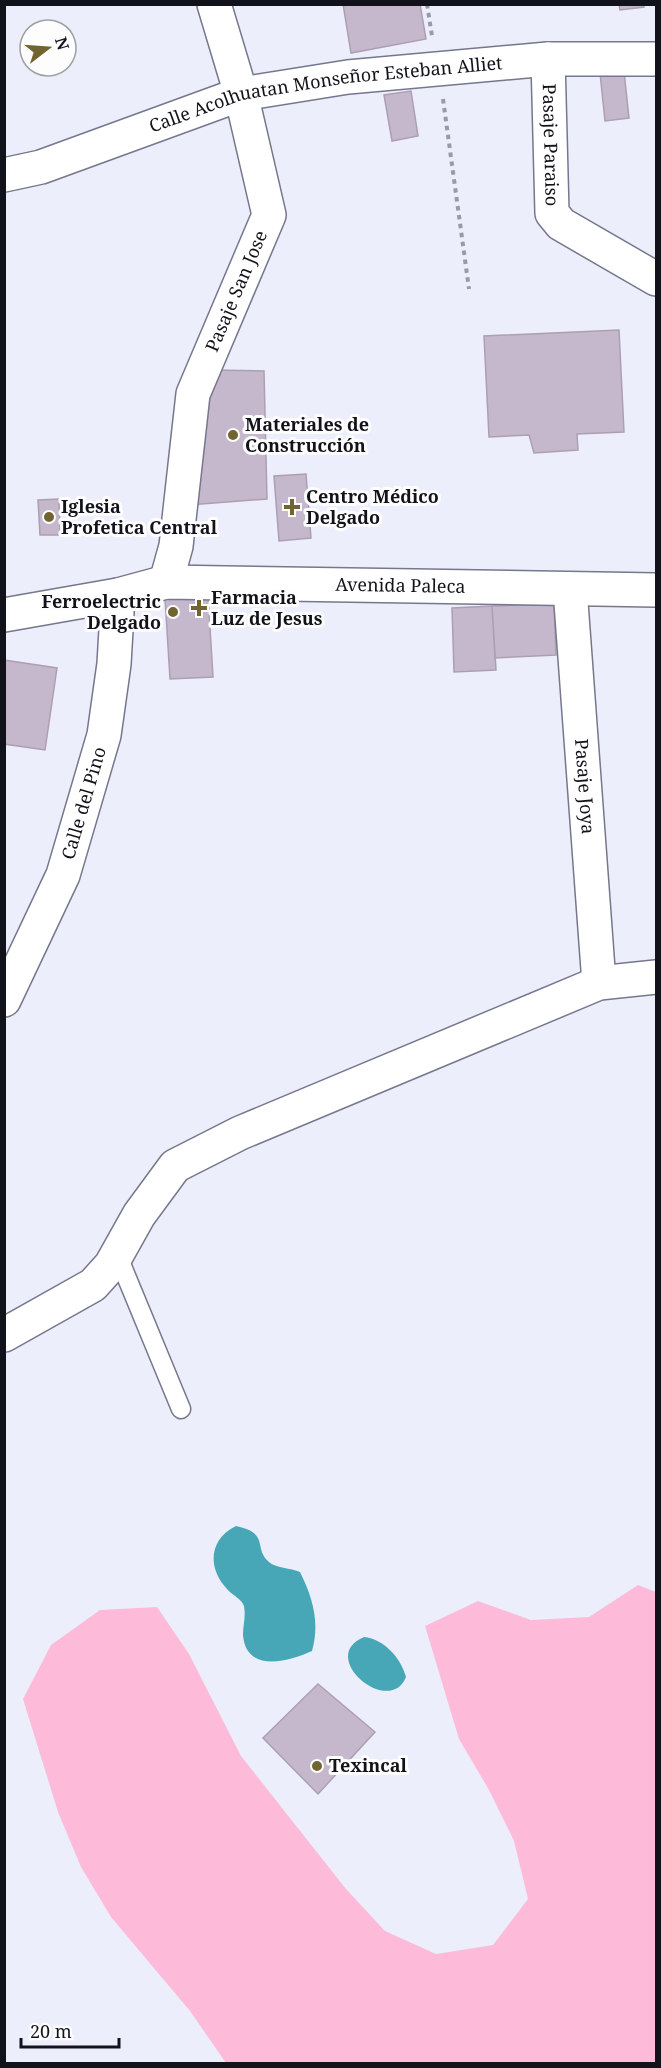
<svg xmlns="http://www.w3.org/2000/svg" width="661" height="2068" font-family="'Noto Serif',serif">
<rect width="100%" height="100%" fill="#eceefc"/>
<!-- green -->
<path fill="#fdbbd9" d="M 638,1585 L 656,1592 L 656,2063 L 226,2063 L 190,2011 L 111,1917 L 81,1867 L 58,1812 L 23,1699 L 51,1645 L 100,1610 L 157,1607 L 189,1654 L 241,1756 L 346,1889 L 385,1931 L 436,1954 L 493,1945 L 528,1899 L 514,1841 L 489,1790 L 459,1739 L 425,1626 L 478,1601 L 531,1620 L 589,1617 Z"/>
<!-- water -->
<path fill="#47a7b7" d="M 236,1526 C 270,1533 253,1548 269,1562 C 275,1568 291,1568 300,1572 C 313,1598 320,1623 312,1651 C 290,1661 246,1674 243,1635 C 243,1625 246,1617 244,1606 C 241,1598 233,1596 227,1589 C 207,1568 209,1539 236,1526 Z
M 364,1637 C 384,1639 401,1658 406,1677 C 390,1718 316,1657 364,1637 Z"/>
<!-- building -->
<path fill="#c6b8cc" stroke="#ad9fb3" stroke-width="1.5" d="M 343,4 L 420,4 L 426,39 L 351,53 Z
M 619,4 L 643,4 L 644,7 L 620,10 Z
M 624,71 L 629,118 L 605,121 L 600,73 Z
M 411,91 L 418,136 L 392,141 L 384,95 Z
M 619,330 L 624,432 L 577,434 L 578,450 L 534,453 L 529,435 L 489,437 L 484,336 Z
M 212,370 L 264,371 L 267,499 L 189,505 Z
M 306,474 L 311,538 L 279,541 L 274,476 Z
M 59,499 L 60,535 L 40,535 L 38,500 Z
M 208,595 L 213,677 L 170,679 L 165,598 Z
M 554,604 L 556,655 L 495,658 L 492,606 Z
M 492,606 L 496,670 L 454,672 L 452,608 Z
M 4,660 L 57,668 L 45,750 L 4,744 Z
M 318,1684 L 375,1732 L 318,1794 L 263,1738 Z"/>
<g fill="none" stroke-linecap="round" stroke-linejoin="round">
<!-- lane casing -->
<g stroke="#75778c" stroke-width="21">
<path id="lane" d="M 117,1254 L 181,1409"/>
</g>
<!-- street casing -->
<g stroke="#75778c" stroke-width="36">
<g id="street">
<path id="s1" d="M 548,59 L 552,213 L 561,224 L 656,279"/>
<path id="s2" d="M 4,175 L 41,167 L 241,94 L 348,77 L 548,59 L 656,59"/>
<path id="s3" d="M 166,582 L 176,546 L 193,394 L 269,215 L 241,94 L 214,4"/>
<path id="s4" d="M 570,589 L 599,983"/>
<path d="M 4,1335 L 93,1285 L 111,1265 L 139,1215 L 175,1166 L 240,1133 L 599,983 L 656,977"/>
</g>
</g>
<!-- secondary casing -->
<g stroke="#75778c" stroke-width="36">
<g id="secondary">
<path id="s5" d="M 4,615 L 118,595 L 166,582 L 656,590"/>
<path id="s6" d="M 4,1000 L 63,875 L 104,735 L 114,664 L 118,595"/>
</g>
</g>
<!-- path -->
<path stroke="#989aa5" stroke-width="4" stroke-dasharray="4.5 4.5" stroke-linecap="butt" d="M 427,4 L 432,36
M 443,99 L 469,289"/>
<!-- lane -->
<use href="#lane" stroke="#fff" stroke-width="18"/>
<!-- street -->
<use href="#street" stroke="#fff" stroke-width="33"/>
<!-- secondary -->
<use href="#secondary" stroke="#fff" stroke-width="33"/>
</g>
<!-- markers -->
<g fill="#716431" stroke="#fdfdfd" stroke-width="2">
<circle cx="233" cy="435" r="6"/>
<path d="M289 498h6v6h6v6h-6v6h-6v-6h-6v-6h6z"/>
<circle cx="49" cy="517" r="6"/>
<path d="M196 599h6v6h6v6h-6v6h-6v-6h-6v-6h6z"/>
<circle cx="173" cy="612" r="6"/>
<circle cx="317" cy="1766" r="6"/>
</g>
<g text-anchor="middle" stroke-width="6" stroke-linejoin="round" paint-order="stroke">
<!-- street labels -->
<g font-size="18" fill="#12121a" stroke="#fdfdfd">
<text dy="6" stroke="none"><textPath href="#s2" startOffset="334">Calle Acolhuatan Monseñor Esteban Alliet</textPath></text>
<text dy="6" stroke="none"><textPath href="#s1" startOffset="86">Pasaje Paraiso</textPath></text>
<text dy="6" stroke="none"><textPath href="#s3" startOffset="302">Pasaje San Jose</textPath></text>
<text dy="6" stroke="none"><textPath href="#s5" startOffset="400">Avenida Paleca</textPath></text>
<text dy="6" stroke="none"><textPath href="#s4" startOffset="198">Pasaje Joya</textPath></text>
<text dy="6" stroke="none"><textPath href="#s6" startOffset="213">Calle del Pino</textPath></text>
</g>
<!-- poi labels -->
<g font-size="18" font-weight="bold" fill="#12121a" stroke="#fdfdfd" text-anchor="start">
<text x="245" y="431">Materiales de<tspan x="245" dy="21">Construcción</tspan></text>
<text x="306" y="503">Centro Médico<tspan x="306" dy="21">Delgado</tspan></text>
<text x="61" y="513">Iglesia<tspan x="61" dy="21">Profetica Central</tspan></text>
<text x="211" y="604">Farmacia<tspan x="211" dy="21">Luz de Jesus</tspan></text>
<text x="161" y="608" text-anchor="end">Ferroelectric<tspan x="161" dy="21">Delgado</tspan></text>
<text x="329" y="1772">Texincal</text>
</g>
</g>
<!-- border -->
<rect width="661" height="2068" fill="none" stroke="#12121a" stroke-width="12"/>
<!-- north arrow -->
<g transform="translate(48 48) rotate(73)"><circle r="28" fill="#fdfdfd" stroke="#9f9fa2" stroke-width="1.5"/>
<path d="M0-4.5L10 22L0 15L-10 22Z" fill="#716431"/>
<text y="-9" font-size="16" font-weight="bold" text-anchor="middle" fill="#12121a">N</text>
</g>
<!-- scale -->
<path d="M21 2038v9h98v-9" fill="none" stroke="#12121a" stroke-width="3"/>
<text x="30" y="2038" font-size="18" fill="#12121a" stroke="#fdfdfd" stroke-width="4.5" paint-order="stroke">20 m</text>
</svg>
